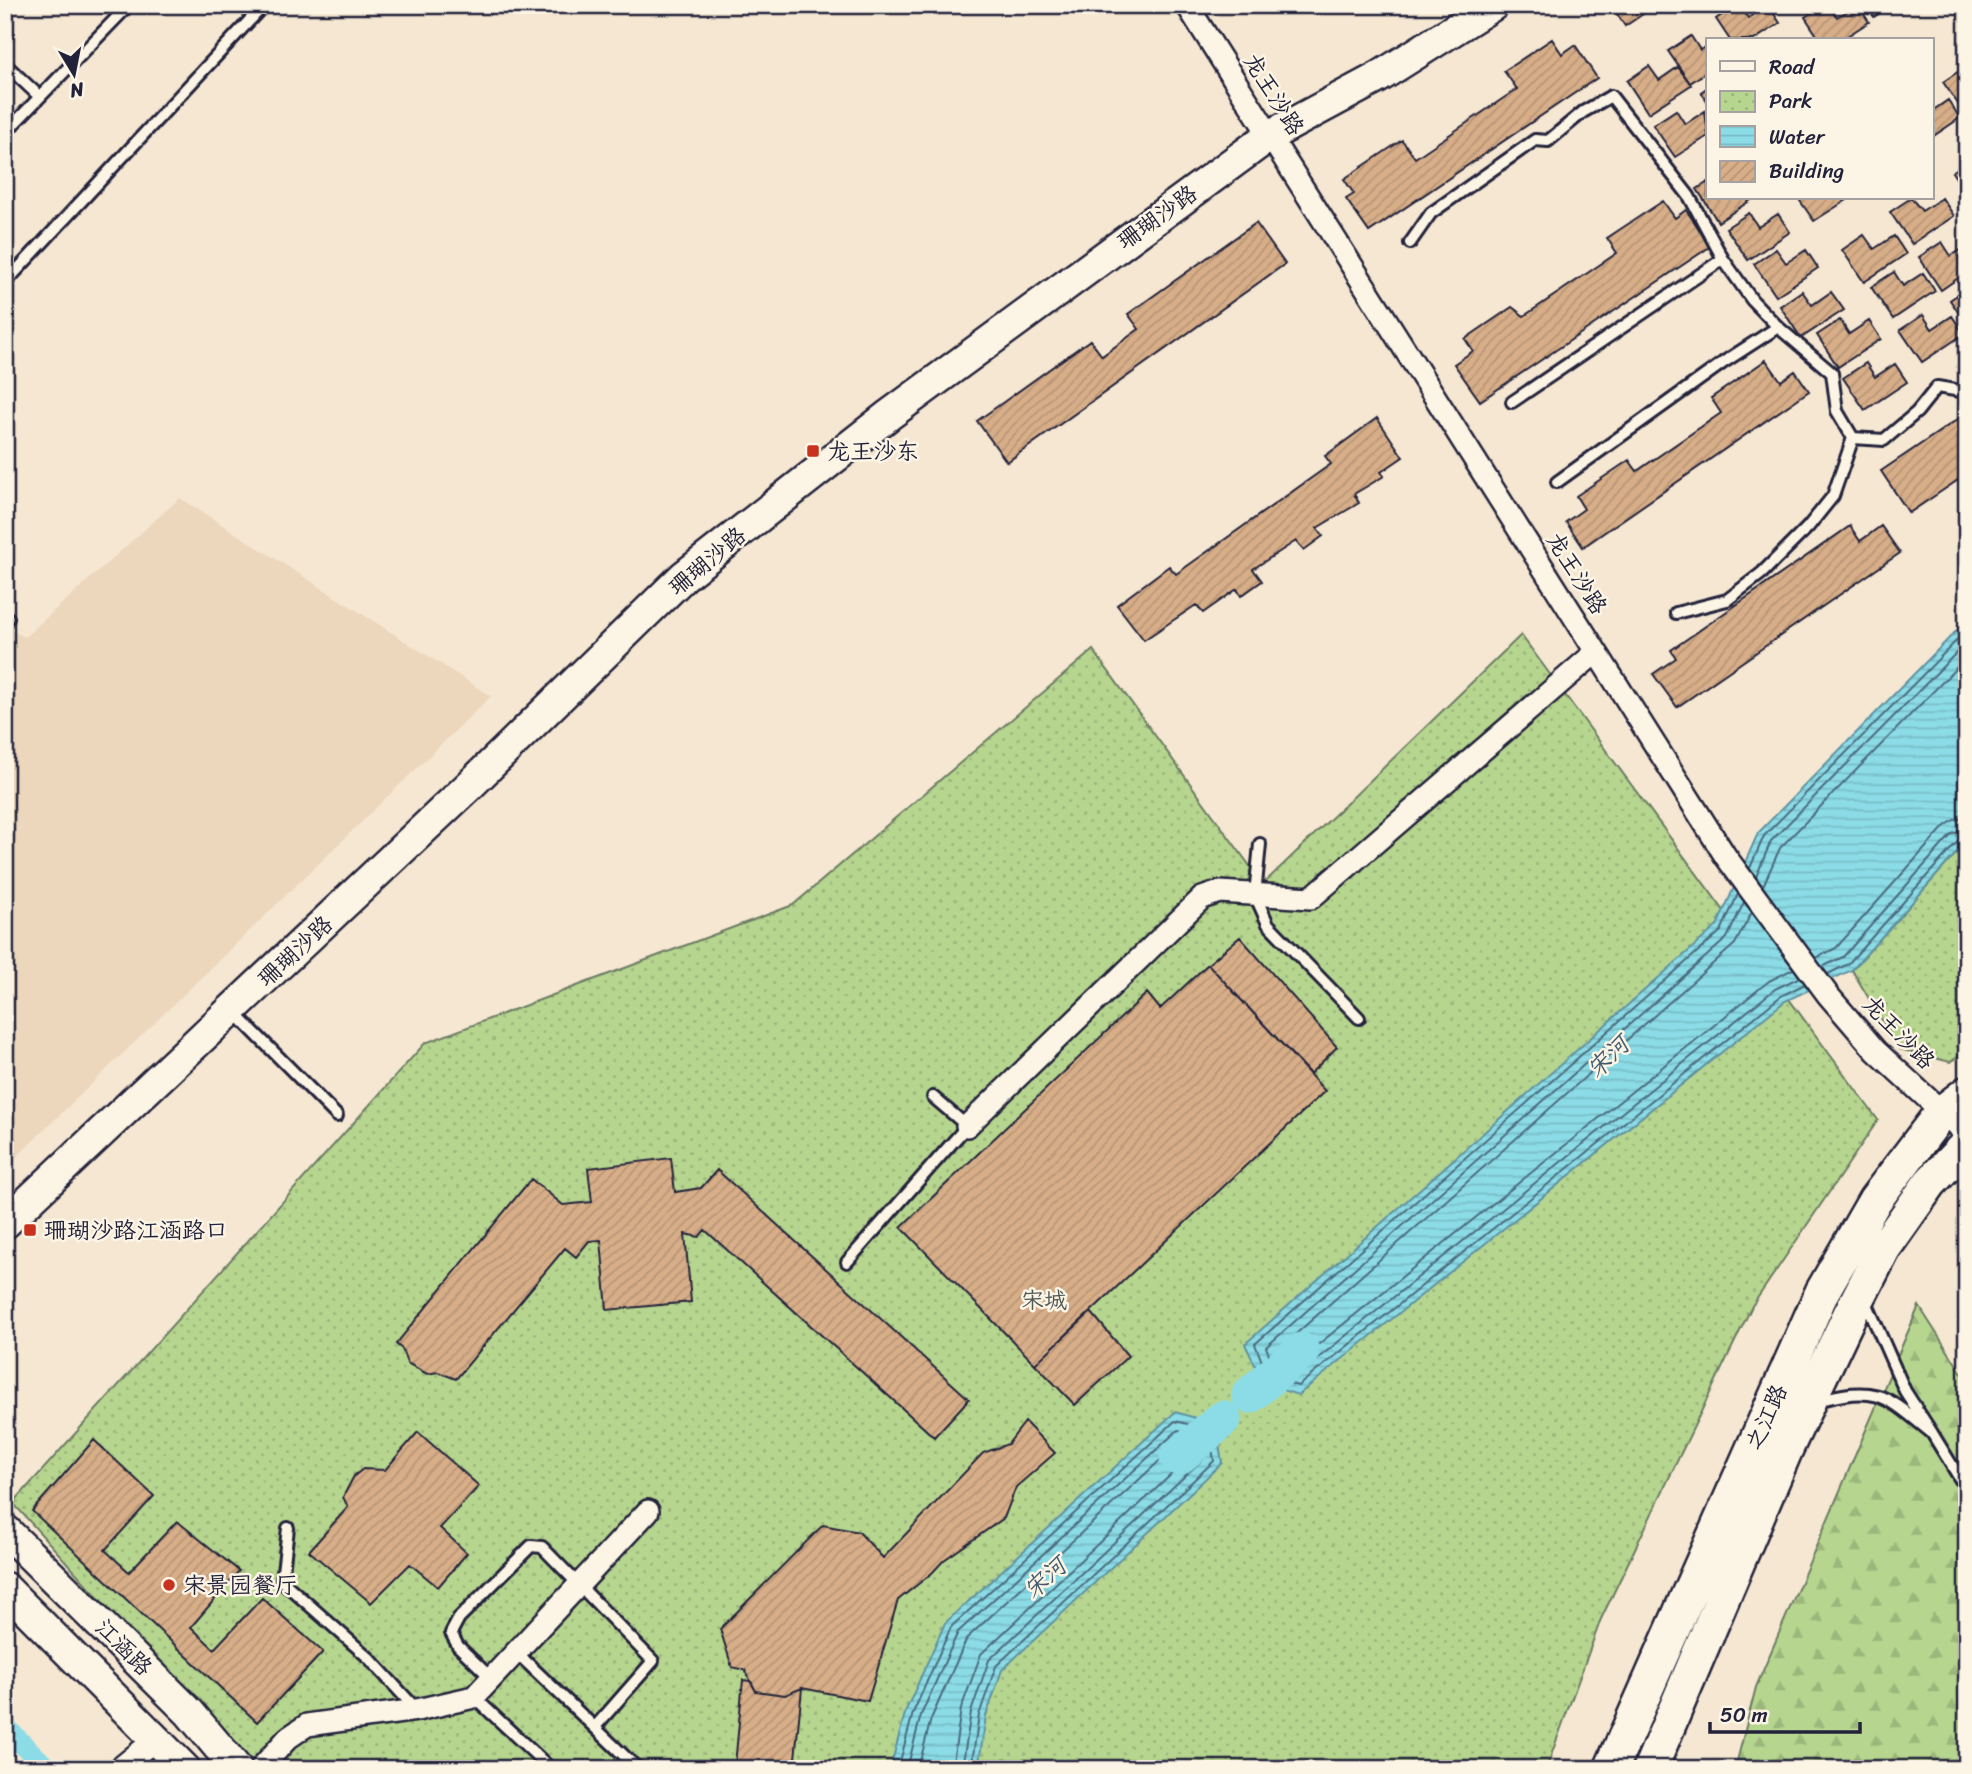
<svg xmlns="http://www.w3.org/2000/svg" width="1972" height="1774" font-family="Sriracha,'LXGW WenKai TC',sans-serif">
<defs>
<pattern id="forest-firs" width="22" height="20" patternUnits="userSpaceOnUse" patternTransform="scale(1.75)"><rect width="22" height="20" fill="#b6d58e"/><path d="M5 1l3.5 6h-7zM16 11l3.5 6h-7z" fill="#9cb77b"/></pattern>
<pattern id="park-dots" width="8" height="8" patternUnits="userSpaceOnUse" patternTransform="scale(1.75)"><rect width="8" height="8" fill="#b6d58e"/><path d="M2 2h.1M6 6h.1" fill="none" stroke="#9cb77b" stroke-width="1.8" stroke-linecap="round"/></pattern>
<pattern id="water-rules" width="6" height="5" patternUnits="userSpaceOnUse" patternTransform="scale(1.75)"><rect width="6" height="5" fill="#8bdce6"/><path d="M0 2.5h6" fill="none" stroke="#78bcc6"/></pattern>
<pattern id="building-hatch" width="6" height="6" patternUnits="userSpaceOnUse" patternTransform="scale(1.75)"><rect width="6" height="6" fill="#d7ae88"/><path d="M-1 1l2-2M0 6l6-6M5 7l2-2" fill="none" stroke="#b89576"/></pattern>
</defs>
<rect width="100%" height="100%" fill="#f5e7d2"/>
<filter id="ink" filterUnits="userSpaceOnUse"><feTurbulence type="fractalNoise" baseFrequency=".0143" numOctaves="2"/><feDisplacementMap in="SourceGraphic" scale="14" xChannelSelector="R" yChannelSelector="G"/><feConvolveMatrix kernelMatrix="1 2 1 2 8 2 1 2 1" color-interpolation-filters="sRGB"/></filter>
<g filter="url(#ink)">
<!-- built -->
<path fill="#ecd6bc" d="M 180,498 L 491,696 L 5,1168 L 5,628 L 25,637 Z"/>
<!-- forest -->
<path fill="url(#forest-firs)" stroke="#6c7c64" stroke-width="2" d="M 1919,1306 L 1967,1381 L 1967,1769 L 1735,1769 L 1756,1687 Z"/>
<!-- park -->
<path fill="url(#park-dots)" stroke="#6c7c64" stroke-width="2" d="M 1521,635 L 1878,1120 L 1752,1306 L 1601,1619 L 1546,1769 L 253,1769 L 13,1503 L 425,1043 L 793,905 L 1093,650 L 1263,884 Z
M 1967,841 L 1967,1051 L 1950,1062 L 1899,1049 L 1852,970 Z"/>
<!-- water -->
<path fill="url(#water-rules)" stroke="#6192a2" stroke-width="2" d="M 1967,620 L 1967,841 L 1852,970 L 1785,1001 L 1298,1395 L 1264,1384 L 1245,1344 L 1717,926 L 1758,833 Z
M 1175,1412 L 1216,1424 L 1222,1463 L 1002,1670 L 986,1716 L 978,1769 L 890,1769 L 906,1710 L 945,1623 Z"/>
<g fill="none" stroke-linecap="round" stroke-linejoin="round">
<!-- shore -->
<path stroke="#4c6c7f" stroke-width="2" d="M 1750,868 L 1764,836 L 1967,630
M 1756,877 L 1771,841 L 1967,642
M 1763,886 L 1780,848 L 1967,657
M 1738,894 L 1721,931 L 1255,1344 L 1268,1377 L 1298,1386 L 1781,996 L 1805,984
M 1744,902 L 1727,938 L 1266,1347 L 1275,1370 L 1296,1376 L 1775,989 L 1800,977
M 1752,912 L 1735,944 L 1279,1349 L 1282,1361 L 1294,1364 L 1769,981 L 1793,969
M 1816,958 L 1836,948 L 1945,826 L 1954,820 L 1967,818
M 1822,967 L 1843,957 L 1952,834 L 1967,829
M 1828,974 L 1848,964 L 1959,840 L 1967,837
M 898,1769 L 913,1713 L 951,1627 L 1175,1421 L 1209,1429 L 1214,1461 L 996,1666 L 979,1715 L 971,1769
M 907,1769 L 921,1715 L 958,1632 L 1178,1430 L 1201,1436 L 1204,1458 L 989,1660 L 971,1712 L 962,1769
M 918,1769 L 931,1719 L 967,1638 L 1180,1442 L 1192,1444 L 1193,1454 L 981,1654 L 961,1709 L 952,1769"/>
<!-- canal -->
<path stroke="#8bdce6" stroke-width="21" d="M 5,1727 L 48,1769"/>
<!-- river -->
<path stroke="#8bdce6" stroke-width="37" d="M 1250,1395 L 1301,1351
M 1178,1457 L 1223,1419"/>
</g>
<!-- building -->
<path fill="url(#building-hatch)" stroke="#22223b" stroke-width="2" d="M 1611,5 L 1646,5 L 1649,10 L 1625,26 Z
M 1736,5 L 1739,5 L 1748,18 L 1768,5 L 1780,23 L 1754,40 L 1730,40 L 1716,19 Z
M 1823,5 L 1829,5 L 1837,17 L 1858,5 L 1869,22 L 1841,40 L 1820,40 L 1805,17 Z
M 1866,5 L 1893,5 L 1874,17 Z
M 1691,36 L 1700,50 L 1708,45 L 1708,71 L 1690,83 L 1668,51 Z
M 1552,39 L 1562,54 L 1575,45 L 1597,78 L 1369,232 L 1346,199 L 1354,194 L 1344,179 L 1402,140 L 1415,158 L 1517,89 L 1504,71 Z
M 1649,66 L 1659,80 L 1678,67 L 1691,85 L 1648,113 L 1627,81 Z
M 1965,67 L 1967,113 L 1965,114 L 1943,82 Z
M 1708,87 L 1708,102 L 1701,92 Z
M 1948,100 L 1960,118 L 1932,137 L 1932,111 Z
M 1676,110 L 1685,124 L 1705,111 L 1708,136 L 1675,157 L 1653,125 Z
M 1967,162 L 1967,194 L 1952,172 Z
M 1708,182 L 1708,198 L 1754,198 L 1718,222 L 1697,189 Z
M 1798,198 L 1850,198 L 1814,221 Z
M 1911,198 L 1922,211 L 1942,198 L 1954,216 L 1912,244 L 1890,212 Z
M 1663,201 L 1675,218 L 1686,210 L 1711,246 L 1480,401 L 1454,364 L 1473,351 L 1465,339 L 1512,307 L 1524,316 L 1617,253 L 1607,238 Z
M 1749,213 L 1758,227 L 1778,214 L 1790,232 L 1748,260 L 1726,228 Z
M 1256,223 L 1285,264 L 1007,462 L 977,421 L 1090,340 L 1102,356 L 1139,329 L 1128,314 Z
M 1864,235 L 1874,249 L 1894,236 L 1906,254 L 1864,282 L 1842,250 Z
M 1942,242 L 1951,256 L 1967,246 L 1967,272 L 1941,290 L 1919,257 Z
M 1776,249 L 1786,263 L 1806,250 L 1818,268 L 1776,296 L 1754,264 Z
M 1894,272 L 1903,286 L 1923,273 L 1935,291 L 1893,319 L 1871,287 Z
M 1967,288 L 1967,325 L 1950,300 Z
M 1802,291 L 1812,305 L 1831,292 L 1844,310 L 1801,338 L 1780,306 Z
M 1923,315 L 1932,329 L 1952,316 L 1964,334 L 1922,362 L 1900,330 Z
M 1840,320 L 1849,334 L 1869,321 L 1881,339 L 1838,367 L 1817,335 Z
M 1766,360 L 1781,381 L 1795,371 L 1809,391 L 1583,547 L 1566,522 L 1584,509 L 1576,496 L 1629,460 L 1637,471 L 1721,413 L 1711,398 Z
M 1866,363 L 1875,377 L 1895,364 L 1907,382 L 1865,410 L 1843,378 Z
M 1967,413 L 1967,474 L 1909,513 L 1881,471 Z
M 1377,418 L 1403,457 L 1381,472 L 1384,476 L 1354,494 L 1359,503 L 1317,528 L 1323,536 L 1304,550 L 1296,541 L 1253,569 L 1262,581 L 1241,596 L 1237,589 L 1203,613 L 1196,605 L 1144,640 L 1117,605 L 1169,566 L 1176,574 L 1331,464 L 1325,456 Z
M 1850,526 L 1860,541 L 1881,526 L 1900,553 L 1677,707 L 1653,674 L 1676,658 L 1671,650 Z
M 1240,937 L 1337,1047 L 1310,1074 L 1208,964 Z
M 1208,964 L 1325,1091 L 1035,1364 L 901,1227 L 1147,993 L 1160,1009 Z
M 671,1158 L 675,1192 L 701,1188 L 717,1170 L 969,1399 L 934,1437 L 705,1230 L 699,1237 L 685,1234 L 691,1302 L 607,1310 L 601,1240 L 589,1241 L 576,1257 L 565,1248 L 456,1379 L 438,1372 L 427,1374 L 407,1363 L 402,1349 L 396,1344 L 531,1179 L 563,1205 L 592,1202 L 588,1168 Z
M 1091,1312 L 1128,1356 L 1075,1405 L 1035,1364 Z
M 1025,1422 L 1055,1453 L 1016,1487 L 1004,1518 L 944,1560 L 932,1573 L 898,1600 L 868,1701 L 802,1688 L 785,1695 L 756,1691 L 745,1670 L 732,1667 L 720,1629 L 823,1525 L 859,1532 L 883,1558 L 983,1453 L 1008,1444 Z
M 418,1432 L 479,1486 L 440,1528 L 467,1553 L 438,1587 L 410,1564 L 371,1603 L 309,1551 L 348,1507 L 343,1497 L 354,1476 L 363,1469 L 385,1470 Z
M 94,1440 L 154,1496 L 105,1550 L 129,1572 L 177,1521 L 239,1571 L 191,1627 L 214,1649 L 262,1598 L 323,1652 L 257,1722 L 32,1511 Z
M 743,1680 L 750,1681 L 756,1691 L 785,1695 L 802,1688 L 794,1769 L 723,1769 L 735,1765 Z"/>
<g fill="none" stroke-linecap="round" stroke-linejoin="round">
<!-- lane casing -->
<g stroke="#22223b" stroke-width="16">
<path id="lane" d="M 5,64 L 39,96
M 5,133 L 129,5
M 1410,243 L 1431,213 L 1535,140 L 1548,141 L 1583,112 L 1611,96 L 1689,196 L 1723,259 L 1752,300 L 1778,327 L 1832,373 L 1837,411 L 1853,438 L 1833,496 L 1808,527 L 1762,573 L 1727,600 L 1676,613
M 5,283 L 264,5
M 1512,402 L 1723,259
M 1853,438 L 1884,440 L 1917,412 L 1937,387 L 1961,391 L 1967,388
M 1557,482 L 1724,362 L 1778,327
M 5,616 L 8,618
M 1260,844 L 1255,895 L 1268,924 L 1359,1018
M 233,1011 L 337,1116
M 847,1262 L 967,1126 L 933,1097
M 1817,1401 C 1879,1384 1886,1396 1932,1433 L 1905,1391 L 1866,1302
M 1932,1433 L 1967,1490
M 288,1528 L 282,1581 L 369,1658 L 416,1709
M 516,1652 L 638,1769
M 491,1678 L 458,1646 L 451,1633 L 459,1618 L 531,1546 L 542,1547 L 653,1661 L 595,1727
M 474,1697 L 551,1769"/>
</g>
<!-- street casing -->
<g stroke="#22223b" stroke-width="26">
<path id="street" d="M 1187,5 L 1726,857 L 1828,995 L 1876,1051 L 1967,1135
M 967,1126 L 1202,898 L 1220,892 L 1311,898 L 1596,652
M 119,1769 L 157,1738
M 260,1769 L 288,1738 L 307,1725 L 417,1710 L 474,1697 L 648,1511"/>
</g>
<!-- secondary casing -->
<g stroke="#22223b" stroke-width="35">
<path id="secondary" d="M 5,1223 L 468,787 L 684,576 L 889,415 L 1269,136 L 1379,77 L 1493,5
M 5,1530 L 189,1712 L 237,1769
M 5,1588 L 185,1769"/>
</g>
<!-- primary casing -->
<g stroke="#22223b" stroke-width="38">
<path id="primary" d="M 1611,1769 L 1822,1292 L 1875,1200 L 1941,1113 L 1967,1093
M 1650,1769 L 1786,1449 L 1850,1314 L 1884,1248 L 1930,1183 L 1967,1144"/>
</g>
<!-- lane -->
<use href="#lane" stroke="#fcf5e5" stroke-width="10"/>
<!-- street -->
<use href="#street" stroke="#fcf5e5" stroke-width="21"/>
<!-- secondary -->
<use href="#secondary" stroke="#fcf5e5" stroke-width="30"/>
<!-- primary -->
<use href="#primary" stroke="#fcf5e5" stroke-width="33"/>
</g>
</g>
<!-- markers -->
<g fill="#c8321e" stroke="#fcf5e5" stroke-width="2.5">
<rect x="806" y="444" width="14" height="14" rx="3.5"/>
<rect x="23" y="1223" width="14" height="14" rx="3.5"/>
<circle cx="169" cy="1585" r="7"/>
</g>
<g text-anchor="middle" stroke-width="5" stroke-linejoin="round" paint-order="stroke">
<!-- street labels -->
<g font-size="23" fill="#22223b" stroke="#fcf5e5">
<text transform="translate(1274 94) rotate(58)" y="8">龙王沙路</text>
<text transform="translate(1157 217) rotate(-36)" y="8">珊瑚沙路</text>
<text transform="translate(707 561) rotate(-40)" y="8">珊瑚沙路</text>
<text transform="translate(1577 573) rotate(58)" y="8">龙王沙路</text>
<text transform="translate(295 951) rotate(-43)" y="8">珊瑚沙路</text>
<text transform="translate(1899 1032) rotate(46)" y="8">龙王沙路</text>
<text transform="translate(1766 1417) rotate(-66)" y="8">之江路</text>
<text transform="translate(124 1647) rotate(45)" y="8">江涵路</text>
</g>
<!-- poi labels -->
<g font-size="23" fill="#22223b" stroke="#fcf5e5" text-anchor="start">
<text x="827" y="459">龙王沙东</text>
<text x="44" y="1238">珊瑚沙路江涵路口</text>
<text x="183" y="1593">宋景园餐厅</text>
</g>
<!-- park labels -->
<g font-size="23" fill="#4e5854" stroke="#fcf5e5">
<text x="1044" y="1308">宋城</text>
</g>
<!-- water labels -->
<g font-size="24" font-style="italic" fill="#425a6e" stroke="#fcf5e5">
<text transform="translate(1608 1057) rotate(-44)" y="8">宋河</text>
<text transform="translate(1045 1578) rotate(-42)" y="8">宋河</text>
</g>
</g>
<!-- margin -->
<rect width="1972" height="1774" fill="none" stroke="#fcf5e5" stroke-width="28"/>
<rect x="14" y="14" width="1944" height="1746" fill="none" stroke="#22223b" stroke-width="2.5" filter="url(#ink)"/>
<!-- legend -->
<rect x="1706" y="38" width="228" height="161" fill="#fcf5e5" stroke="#a5a1a1" stroke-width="2"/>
<rect x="1720" y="61" width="35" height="10" fill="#fcf5e5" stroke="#a5a1a1" stroke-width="2"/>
<text x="1769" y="74" font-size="21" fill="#22223b">Road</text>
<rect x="1720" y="91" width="35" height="21" fill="url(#park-dots)" stroke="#a5a1a1" stroke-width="2"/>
<text x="1769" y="108" font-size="21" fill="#22223b">Park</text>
<rect x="1720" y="126" width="35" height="21" fill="url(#water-rules)" stroke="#a5a1a1" stroke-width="2"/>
<text x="1769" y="144" font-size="21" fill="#22223b">Water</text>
<rect x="1720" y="161" width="35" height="21" fill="url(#building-hatch)" stroke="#a5a1a1" stroke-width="2"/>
<text x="1769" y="178" font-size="21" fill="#22223b">Building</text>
<!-- north arrow -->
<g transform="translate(74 74) rotate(170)" stroke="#fcf5e5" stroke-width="5" paint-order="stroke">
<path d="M0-5L12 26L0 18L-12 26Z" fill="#22223b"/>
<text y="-10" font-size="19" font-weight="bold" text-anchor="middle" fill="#22223b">N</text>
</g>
<!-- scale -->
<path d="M1710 1722v10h150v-10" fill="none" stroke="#22223b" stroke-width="3.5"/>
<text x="1720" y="1722" font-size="21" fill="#22223b" stroke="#fcf5e5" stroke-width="5" paint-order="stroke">50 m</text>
</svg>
